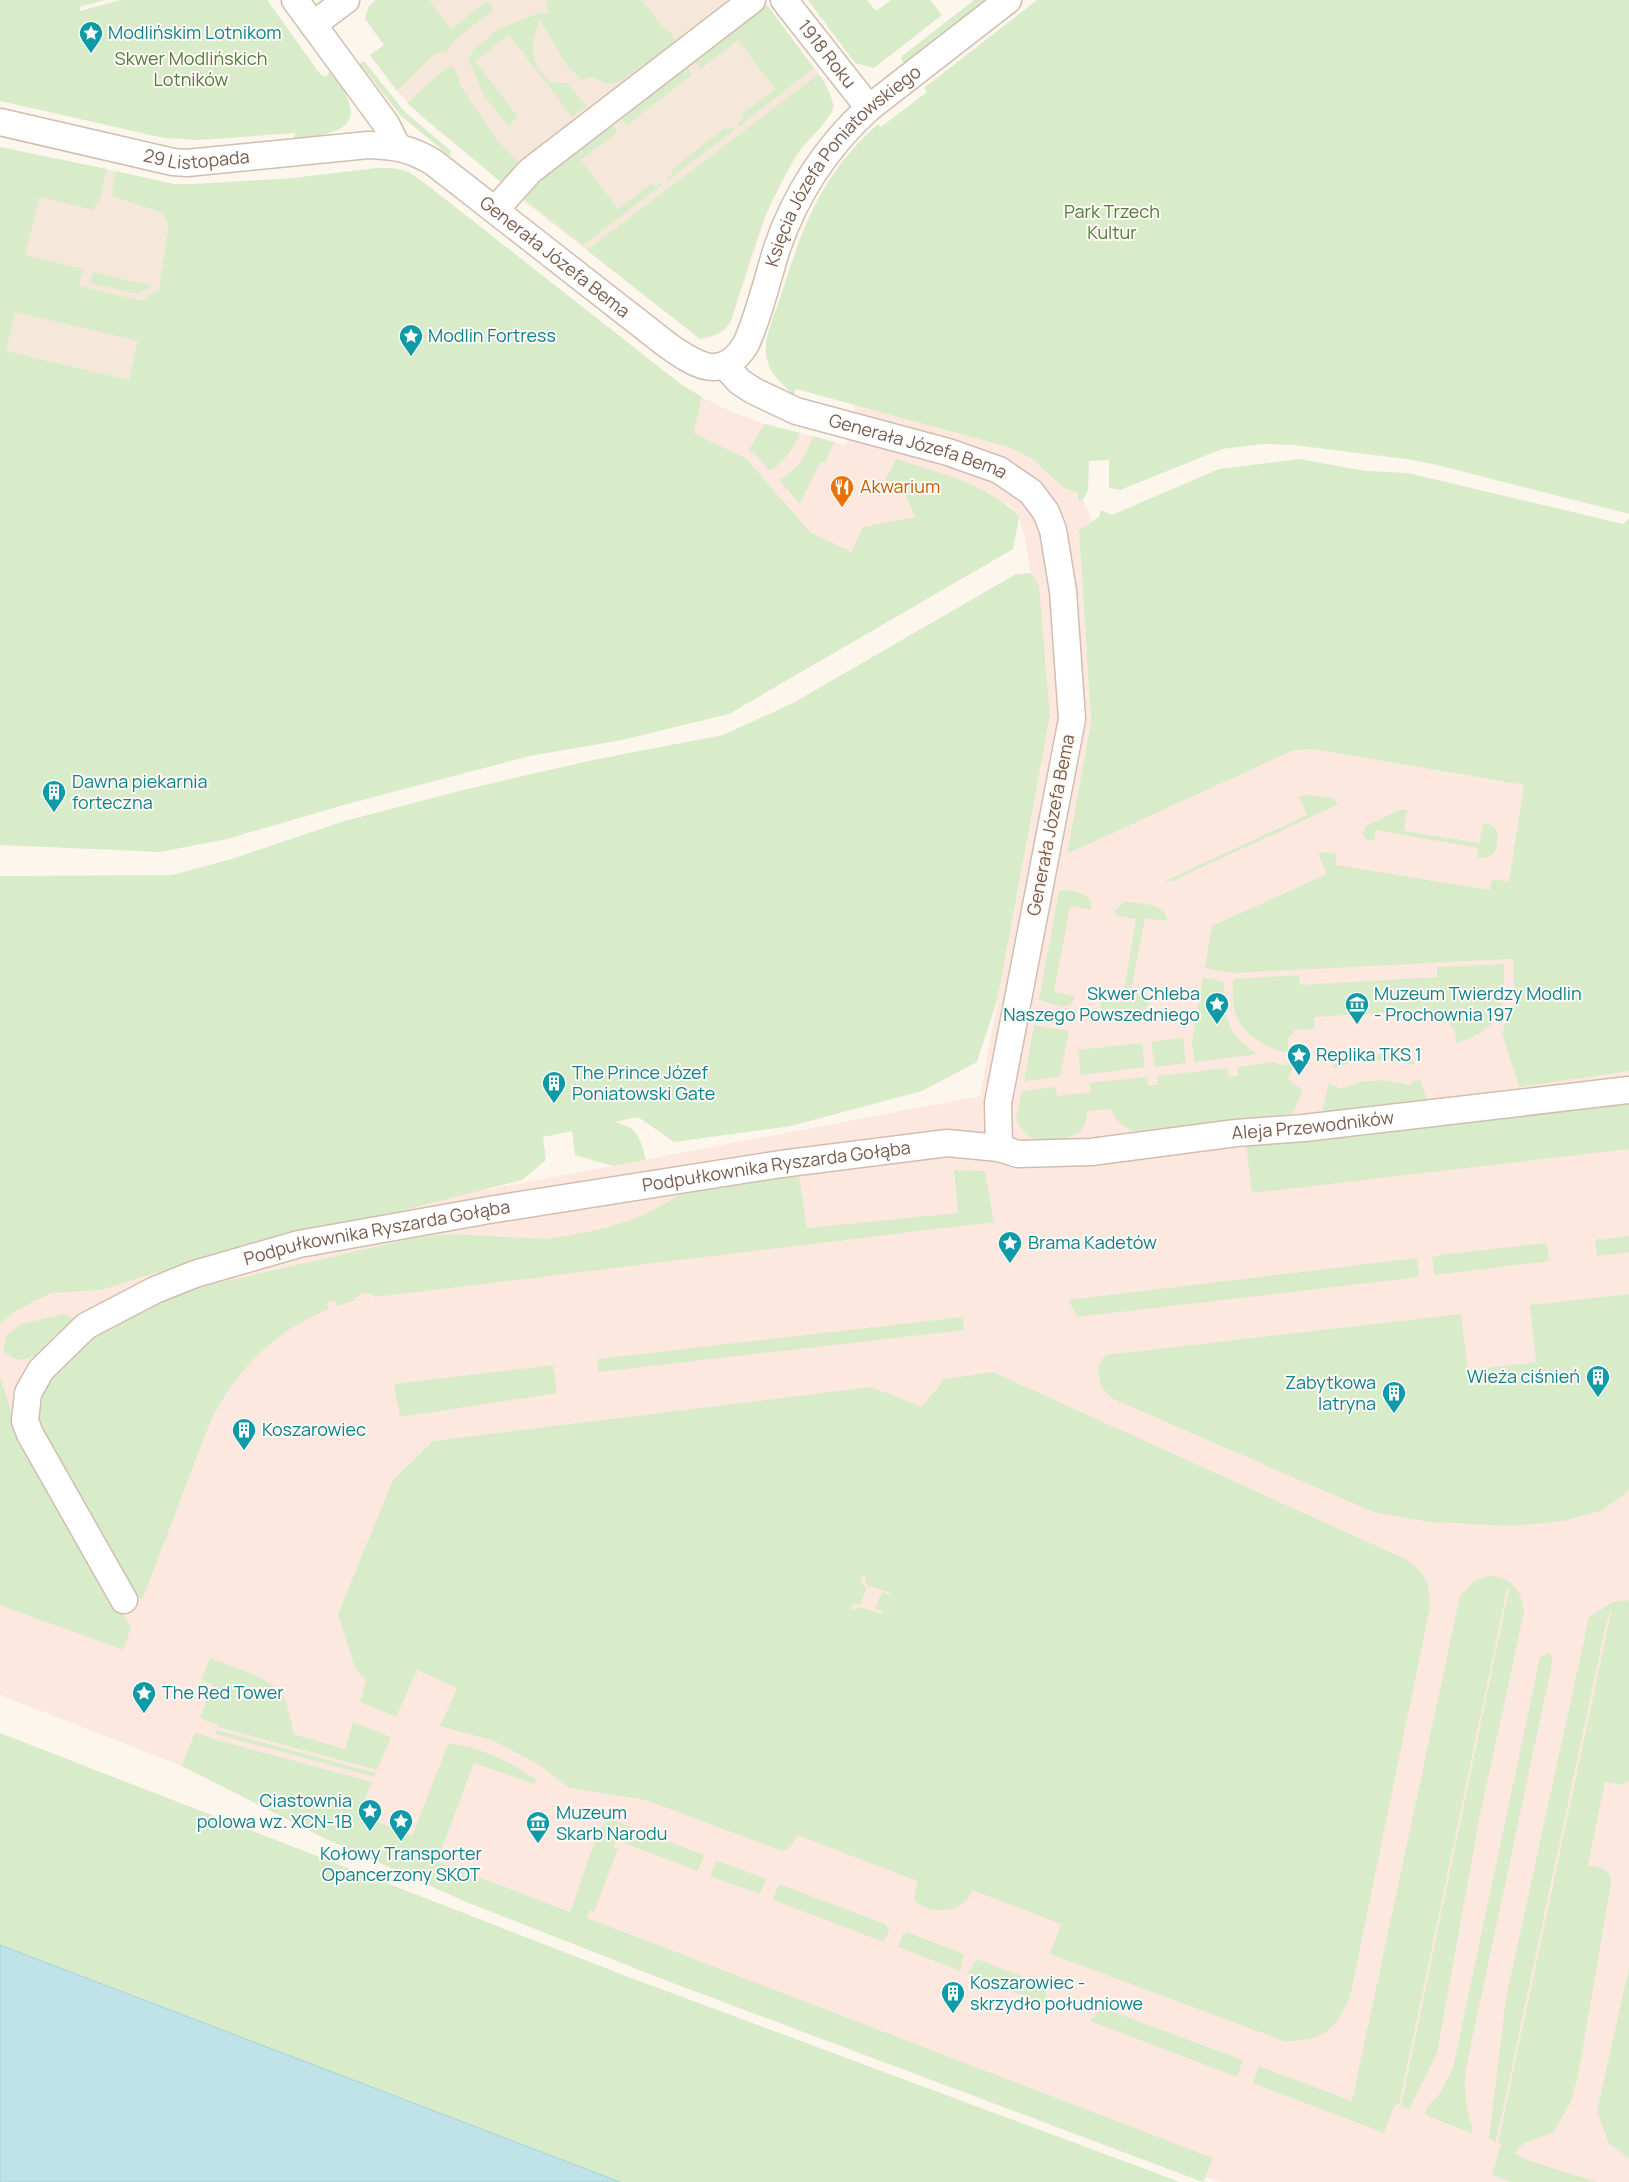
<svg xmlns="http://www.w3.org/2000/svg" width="1629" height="2182" font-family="Manrope,sans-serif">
<rect width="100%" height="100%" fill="#fdf6ec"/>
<!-- residential -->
<path fill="#f5e8da" d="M 376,0 L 763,0 L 826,84 L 827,92 L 834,106 L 832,112 L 799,152 L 784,178 L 766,215 L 731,321 L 726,329 L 712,337 L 700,339 L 529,205 L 422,117 L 397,91 L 370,55 L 384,45 L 365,19 L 369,6 Z
M 0,147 L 173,184 L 196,184 L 151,412 L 128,380 L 6,351 Z"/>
<!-- commercial -->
<path fill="#fde8e0" d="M 702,397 L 730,411 L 765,424 L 846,445 L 855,405 L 1011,448 L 1031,458 L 1068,490 L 1078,493 L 1078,500 L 1083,500 L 1092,521 L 1079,530 L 1091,721 L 1067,854 L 1292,751 L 1311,749 L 1629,803 L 1629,2182 L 1219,2182 L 1207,2177 L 1203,2182 L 665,1980 L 464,1901 L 322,1837 L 182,1766 L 0,1695 L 0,1066 L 480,1191 L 980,1096 L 1050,716 L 1039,586 L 1031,573 L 1024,534 L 1019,517 L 1010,506 L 985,492 L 941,473 L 904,491 L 915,517 L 865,528 L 851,552 L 810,532 L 747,459 L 694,433 Z"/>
<!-- green -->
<path fill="#d8ecc9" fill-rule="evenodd" d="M 0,0 L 105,0 L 79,7 L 80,11 L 121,0 L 267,0 L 320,74 L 326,77 L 330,70 C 369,123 351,133 293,139 L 296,133 L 199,140 L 164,138 L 0,101 Z
M 376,0 L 429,0 L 451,29 L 487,1 L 494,9 L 456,39 L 447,51 L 435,54 L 397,91 L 370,55 L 384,45 L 365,19 L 369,6 Z
M 546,0 L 642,0 L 664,29 L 666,27 L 676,41 L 621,81 L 606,84 L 592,77 L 582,80 L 568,67 L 540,20 C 530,46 529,63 550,82 L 567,83 L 587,106 L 572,117 L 509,35 L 475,61 L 518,117 L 509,126 L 485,97 L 469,60 L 472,51 L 497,30 L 538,13 L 549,13 Z
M 808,0 L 867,0 L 876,11 L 891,0 L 930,0 L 942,15 L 874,68 L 855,63 Z
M 974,0 L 987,0 L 905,64 L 901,60 L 902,56 Z
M 1037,0 L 1629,0 L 1629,514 L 1433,464 L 1406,459 L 1294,445 L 1262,444 L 1222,449 L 1120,490 L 1109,488 L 1109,460 L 1089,461 L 1088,490 L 1083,500 L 1078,500 L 1078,493 L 1064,488 L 1031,458 L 1011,448 L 796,389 L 794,396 C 784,385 771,376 767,360 C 762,340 773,320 779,301 C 803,227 818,178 878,124 L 881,127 L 927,92 L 924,88 Z
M 767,5 L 814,68 L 739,126 L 737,124 L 744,119 L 741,115 L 775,89 L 738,40 L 701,69 L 694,61 Z
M 364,61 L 404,111 L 451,151 L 450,156 L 401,116 L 360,64 Z
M 451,66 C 458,70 459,76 459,84 L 497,140 L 520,164 L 503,184 L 407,103 L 444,70 Z
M 686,67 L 692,75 L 627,125 L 620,117 Z
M 819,74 C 823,80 835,101 833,108 C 831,119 808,140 800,150 C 794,158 789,168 784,177 C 759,221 746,272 731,321 L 719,333 L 700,339 L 587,250 Z
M 612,124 L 618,132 L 581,160 L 618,209 L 652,183 L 655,187 L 661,182 L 662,185 L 583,245 L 524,199 L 551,171 Z
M 726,127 L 728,130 L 732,127 L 734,130 L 668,180 L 666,178 L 674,173 L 671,170 Z
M 0,147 L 107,169 L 99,203 L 96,202 L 94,210 L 39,197 L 25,255 L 83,269 L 79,286 L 142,301 L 159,289 L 169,225 L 163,213 L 111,196 L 116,171 L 173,184 L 196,184 L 293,178 L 377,168 L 392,168 L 407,171 L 422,181 L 682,385 L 702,397 L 694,433 L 747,459 L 810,532 L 851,552 L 863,527 L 915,517 L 904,491 L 884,482 L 896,459 C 935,471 991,485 1019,517 L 1013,549 L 729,714 L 622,740 L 530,756 L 347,804 L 227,839 L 160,852 L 0,845 ZM 15,312 L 138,341 L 129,380 L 6,351 Z
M 93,272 L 152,286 L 138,294 L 90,283 Z
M 765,424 L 800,433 C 793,449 785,461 770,471 L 753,452 L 748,451 Z
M 813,436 L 834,442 L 825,463 L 820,462 L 800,504 L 779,480 C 797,470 806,456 813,436 Z
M 1299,459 L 1366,471 L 1408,473 L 1623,524 L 1629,518 L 1629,1071 L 1519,1087 L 1502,1033 L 1514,1001 L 1513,959 L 1232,973 L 1205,968 L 1212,926 L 1327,874 L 1318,854 L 1326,852 L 1337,854 L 1335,865 L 1490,890 L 1492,879 L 1509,882 L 1524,785 L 1311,749 L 1292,751 L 1067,854 L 1091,721 L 1079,530 L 1099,517 L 1101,510 L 1112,515 L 1219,469 Z
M 1031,573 L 1039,585 L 1050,716 L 998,997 L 977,1062 L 922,1091 L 791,1126 L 674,1142 L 638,1117 L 615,1122 C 638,1128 640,1137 646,1160 L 613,1166 L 575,1155 L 572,1131 L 543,1137 L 546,1160 L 522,1180 L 148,1275 L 101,1290 L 51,1293 L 14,1312 L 0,1324 L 0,876 L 172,875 L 235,858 L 341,822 L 463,790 L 593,760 L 723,735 L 793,703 L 1016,574 Z
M 1309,795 L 1334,798 L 1337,803 L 1335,806 L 1172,881 L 1163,882 L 1307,815 L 1299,796 Z
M 1399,810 L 1407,810 L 1404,831 L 1479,843 L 1483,823 L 1489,824 L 1496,829 C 1500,844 1496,861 1477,858 L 1478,848 L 1376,830 L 1374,841 L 1367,840 L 1362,834 L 1366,826 Z
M 1064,890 C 1077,892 1093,893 1091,910 L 1070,906 L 1054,992 L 1075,996 L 1071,1004 L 1063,1007 L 1039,1000 L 1059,891 Z
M 1124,902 C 1136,902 1170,904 1166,921 L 1145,918 L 1131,992 L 1152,997 C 1150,1002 1149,1006 1144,1010 C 1134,1017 1109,1019 1101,1010 L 1100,1000 L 1122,1003 L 1136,919 L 1115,915 L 1116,909 Z
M 1504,964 C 1505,1008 1501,1030 1456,1043 L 1455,1030 L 1448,1023 L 1433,1023 L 1431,1010 L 1314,1017 L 1314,1029 L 1295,1030 L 1288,1039 L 1288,1052 C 1277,1052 1269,1048 1260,1042 C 1233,1023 1232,1010 1233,979 L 1299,975 L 1300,985 L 1437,977 L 1437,967 Z
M 1203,977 L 1224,982 C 1224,1016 1226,1034 1256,1053 L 1253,1055 L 1194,1062 L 1192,1041 Z
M 1034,1025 L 1069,1031 L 1060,1077 L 1024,1081 Z
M 1183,1038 L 1186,1063 L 1155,1067 L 1151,1042 Z
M 1142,1043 L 1145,1067 L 1081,1075 L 1078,1050 Z
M 1382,1054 L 1394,1054 L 1413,1060 L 1415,1065 L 1389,1060 L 1354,1061 L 1337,1068 L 1332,1068 L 1333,1065 L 1354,1056 Z
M 1274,1062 L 1283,1065 L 1296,1064 L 1287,1079 L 1303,1090 L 1292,1114 L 1133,1131 C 1121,1126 1116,1121 1111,1109 L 1087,1111 C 1086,1137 1073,1137 1052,1139 C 1045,1140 1038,1141 1032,1138 C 1025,1135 1020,1126 1016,1120 L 1022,1091 L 1056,1087 L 1057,1096 L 1091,1092 L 1090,1083 L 1147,1077 L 1148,1086 L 1158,1084 L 1157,1076 L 1228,1068 L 1229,1077 L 1238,1076 L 1237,1067 Z
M 1420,1078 L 1427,1100 L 1322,1112 L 1329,1083 L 1340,1089 C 1367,1078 1382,1078 1409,1085 Z
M 1629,1104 L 1629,1149 L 1252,1193 L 1246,1145 Z
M 954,1170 L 985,1171 L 994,1222 L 375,1297 L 372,1294 L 367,1294 L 367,1292 L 359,1294 L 359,1296 L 353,1299 L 354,1301 L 337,1306 L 335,1300 L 326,1303 L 329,1309 C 275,1331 237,1368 211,1420 L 142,1600 L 122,1588 L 32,1425 L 38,1397 L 69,1352 L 158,1297 L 409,1239 L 446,1234 L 550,1239 L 606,1228 L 642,1216 L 692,1188 L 799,1176 L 807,1228 L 958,1213 Z
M 1629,1236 L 1629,1252 L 1597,1256 L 1595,1240 Z
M 1547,1243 L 1549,1261 L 1434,1275 L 1432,1256 Z
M 1417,1258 L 1419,1277 L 1077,1317 L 1068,1300 Z
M 1629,1294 L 1629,1490 L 1603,1510 L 1563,1521 L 1513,1526 L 1429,1522 L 1373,1512 L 1111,1398 L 1101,1386 L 1097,1368 L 1106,1355 L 1461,1314 L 1468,1370 L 1536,1362 L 1530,1305 Z
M 65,1314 L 76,1319 C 57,1336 26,1380 3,1349 L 7,1335 L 21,1324 Z
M 963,1317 L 964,1330 L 598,1372 L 597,1359 Z
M 553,1365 L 557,1393 L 400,1417 L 394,1384 Z
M 993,1372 L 1403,1558 C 1425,1571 1430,1581 1430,1607 L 1350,1997 C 1335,2030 1323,2042 1284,2041 L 1050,1954 L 1061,1924 L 972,1890 C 971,1893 969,1898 966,1901 C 954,1914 930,1912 916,1902 L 914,1897 L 918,1881 L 797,1835 C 793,1844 792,1848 782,1851 L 646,1800 L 569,1788 L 541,1766 L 494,1741 L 440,1726 L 457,1688 L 417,1670 L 396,1717 L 360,1702 L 366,1681 L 355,1668 L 338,1614 L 393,1480 L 433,1441 L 871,1387 L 922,1407 L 944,1379 ZM 863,1576 L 866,1578 L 865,1582 L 867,1585 L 890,1593 L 889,1595 L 882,1592 L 875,1609 L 883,1611 L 882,1614 L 859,1607 L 853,1610 L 851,1609 L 854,1604 L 860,1605 L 867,1587 L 863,1586 L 861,1581 Z
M 0,1377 L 12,1414 L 131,1628 L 123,1650 L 0,1605 Z
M 1489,1576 C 1512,1577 1522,1591 1524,1612 L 1479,1820 L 1437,2053 L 1409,2109 L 1401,2106 L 1509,1589 L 1507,1589 L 1399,2105 L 1395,2104 L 1384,2133 L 1253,2083 L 1259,2066 L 1352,2101 L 1460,1596 L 1474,1581 Z
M 1629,1600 L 1629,1781 L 1621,1785 L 1605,1782 L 1588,1865 C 1600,1868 1611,1868 1611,1883 L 1578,2076 L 1571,2101 L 1554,2132 L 1524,2143 L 1515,2153 L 1527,2160 L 1597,2182 L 1511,2182 L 1492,2175 L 1501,2144 L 1498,2143 L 1613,1603 L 1606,1624 L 1496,2142 L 1489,2139 L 1506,1998 L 1589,1617 L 1613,1602 Z
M 1549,1652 L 1553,1659 L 1466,2068 C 1463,2090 1466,2108 1473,2129 L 1471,2133 L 1425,2115 L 1426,2109 L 1440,2093 L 1453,2068 L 1540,1657 Z
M 210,1658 C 231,1666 271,1677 283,1696 C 289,1707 291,1722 294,1734 L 345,1749 L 353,1722 L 391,1737 L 377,1770 L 218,1727 L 218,1725 L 200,1718 L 213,1684 L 201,1680 Z
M 217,1730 L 376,1773 L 374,1777 L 216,1734 Z
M 195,1732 L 214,1739 L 372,1782 L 359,1814 L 412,1836 L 448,1744 C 481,1746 509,1762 536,1779 L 534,1784 L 474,1763 L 437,1861 L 570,1912 L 598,1832 L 606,1823 L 612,1820 L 704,1855 L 698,1871 L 616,1840 L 613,1847 L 618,1849 L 594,1912 L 590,1910 L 587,1918 L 1213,2158 L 1203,2182 L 665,1980 L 464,1901 L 322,1837 L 182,1766 Z
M 0,1733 L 626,1976 L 1180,2182 L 620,2182 L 0,1945 Z
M 716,1860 L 766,1879 L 760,1894 L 710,1876 Z
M 779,1884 L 885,1924 L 889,1930 L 884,1942 L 773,1900 Z
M 907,1932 L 964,1954 L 960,1971 L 898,1947 L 902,1936 Z
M 977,1959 L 1045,1985 L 1047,2005 L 967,1974 Z
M 1629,1967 L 1629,2159 L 1608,2142 L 1597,2111 Z
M 1102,2008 L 1243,2060 L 1237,2077 L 1090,2021 Z"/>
<!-- water -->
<path fill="#bfe3e8" stroke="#a5d3da" d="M 0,1945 L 620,2182 L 0,2182 Z"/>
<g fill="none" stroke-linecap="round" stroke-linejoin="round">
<!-- minor casing -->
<g stroke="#d1beb0" stroke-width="29">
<g id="minor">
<path d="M 295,0 L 386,124 L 397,146"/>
<path id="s1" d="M 784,0 L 869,108"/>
<path d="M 313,25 L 346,0"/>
<path id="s2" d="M 0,122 L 173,162 L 187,163 L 368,145 C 395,146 409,148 433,162 L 666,344 C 695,365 722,383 746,344 C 760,313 767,280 777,248 C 796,193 826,147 869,108 L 1008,0"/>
<path d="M 495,210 L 530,171 L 752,0"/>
<path id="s3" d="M 725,366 L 740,382 L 754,391 L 796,411 L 948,452 L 999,470 L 1031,492 L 1046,512 L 1053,530 L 1063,591 L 1072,719 L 998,1103 L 999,1148"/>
<path id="s4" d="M 124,1600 L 30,1434 L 25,1421 L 28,1393 L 41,1370 L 86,1326 L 155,1290 L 195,1274 L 299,1244 L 489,1210 L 781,1164 L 947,1143 L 999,1148 L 1018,1154 L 1091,1152 L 1236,1133 L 1304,1128 L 1629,1090"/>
</g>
</g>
<!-- minor -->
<use href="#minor" stroke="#fff" stroke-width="26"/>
</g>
<!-- icons -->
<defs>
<g id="sight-pin" transform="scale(1.25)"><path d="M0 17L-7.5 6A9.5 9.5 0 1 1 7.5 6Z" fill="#0f9aa8" stroke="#fffaf3"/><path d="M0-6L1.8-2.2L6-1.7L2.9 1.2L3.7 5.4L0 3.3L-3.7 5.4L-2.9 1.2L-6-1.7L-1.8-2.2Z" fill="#fff"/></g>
<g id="restaurant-pin" transform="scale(1.25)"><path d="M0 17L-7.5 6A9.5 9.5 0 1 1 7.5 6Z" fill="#e8710a" stroke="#fffaf3"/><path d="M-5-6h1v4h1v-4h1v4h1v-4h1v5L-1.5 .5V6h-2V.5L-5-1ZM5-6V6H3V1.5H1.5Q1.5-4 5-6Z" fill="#fff"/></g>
<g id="building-pin" transform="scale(1.25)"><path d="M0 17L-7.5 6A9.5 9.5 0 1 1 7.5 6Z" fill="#0f9aa8" stroke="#fffaf3"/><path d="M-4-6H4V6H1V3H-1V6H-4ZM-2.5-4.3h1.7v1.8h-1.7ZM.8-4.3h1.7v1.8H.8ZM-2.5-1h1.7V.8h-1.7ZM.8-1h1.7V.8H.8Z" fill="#fff"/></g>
<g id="museum-pin" transform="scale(1.25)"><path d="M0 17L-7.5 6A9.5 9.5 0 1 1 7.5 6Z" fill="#0f9aa8" stroke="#fffaf3"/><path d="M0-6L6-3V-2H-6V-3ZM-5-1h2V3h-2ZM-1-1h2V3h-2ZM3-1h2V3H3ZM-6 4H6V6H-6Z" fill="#fff"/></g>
</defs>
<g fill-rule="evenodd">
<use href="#sight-pin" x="91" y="33"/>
<use href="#sight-pin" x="411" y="336"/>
<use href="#restaurant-pin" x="842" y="487"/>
<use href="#building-pin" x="54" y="792"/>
<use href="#sight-pin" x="1217" y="1004"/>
<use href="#museum-pin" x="1357" y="1004"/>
<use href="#sight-pin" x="1299" y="1055"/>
<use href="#building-pin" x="554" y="1083"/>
<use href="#sight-pin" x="1010" y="1243"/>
<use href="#building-pin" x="1598" y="1377"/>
<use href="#building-pin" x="1394" y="1393"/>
<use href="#building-pin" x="244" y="1430"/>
<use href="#sight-pin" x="144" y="1693"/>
<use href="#sight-pin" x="370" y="1811"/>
<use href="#sight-pin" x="401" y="1821"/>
<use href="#museum-pin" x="538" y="1823"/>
<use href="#building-pin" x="953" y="1993"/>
</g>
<g text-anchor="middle" stroke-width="4" stroke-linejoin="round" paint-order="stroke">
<!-- culture labels -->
<g font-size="18" fill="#0d838f" stroke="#fffaf3" text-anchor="start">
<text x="108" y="39">Modlińskim Lotnikom</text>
<text x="428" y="342">Modlin Fortress</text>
<text x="72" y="788">Dawna piekarnia<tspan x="72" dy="21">forteczna</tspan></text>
<text x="1200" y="1000" text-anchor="end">Skwer Chleba<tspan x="1200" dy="21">Naszego Powszedniego</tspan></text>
<text x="1374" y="1000">Muzeum Twierdzy Modlin<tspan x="1374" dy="21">- Prochownia 197</tspan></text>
<text x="1316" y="1061">Replika TKS 1</text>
<text x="572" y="1079">The Prince Józef<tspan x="572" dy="21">Poniatowski Gate</tspan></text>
<text x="1028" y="1249">Brama Kadetów</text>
<text x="1580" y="1383" text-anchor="end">Wieża ciśnień</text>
<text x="1376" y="1389" text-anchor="end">Zabytkowa<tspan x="1376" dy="21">latryna</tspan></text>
<text x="262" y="1436">Koszarowiec</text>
<text x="162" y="1699">The Red Tower</text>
<text x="352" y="1807" text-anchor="end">Ciastownia<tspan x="352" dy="21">polowa wz. XCN-1B</tspan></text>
<text x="556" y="1819">Muzeum<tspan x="556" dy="21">Skarb Narodu</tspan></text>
<text x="401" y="1860" text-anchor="middle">Kołowy Transporter<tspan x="401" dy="21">Opancerzony SKOT</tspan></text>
<text x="970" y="1989">Koszarowiec -<tspan x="970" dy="21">skrzydło południowe</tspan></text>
</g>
<!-- street labels -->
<g font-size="18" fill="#7a5c4d" stroke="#fffaf3">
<text dy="6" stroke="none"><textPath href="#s1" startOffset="69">1918 Roku</textPath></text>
<text dy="6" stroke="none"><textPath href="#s2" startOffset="201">29 Listopada</textPath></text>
<text dy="6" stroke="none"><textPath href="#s2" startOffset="1040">Księcia Józefa Poniatowskiego</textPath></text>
<text dy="6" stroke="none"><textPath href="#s2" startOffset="596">Generała Józefa Bema</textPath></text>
<text dy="6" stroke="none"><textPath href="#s3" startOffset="212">Generała Józefa Bema</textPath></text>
<text transform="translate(1051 825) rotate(-79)" y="6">Generała Józefa Bema</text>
<text dy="6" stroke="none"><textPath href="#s4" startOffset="1576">Aleja Przewodników</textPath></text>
<text dy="6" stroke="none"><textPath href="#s4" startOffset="1035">Podpułkownika Ryszarda Gołąba</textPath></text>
<text dy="6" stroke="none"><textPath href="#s4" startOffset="630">Podpułkownika Ryszarda Gołąba</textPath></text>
</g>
<!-- park labels -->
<g font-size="18" fill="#537a41" stroke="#fffaf3">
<text x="191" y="65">Skwer Modlińskich<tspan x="191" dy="21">Lotników</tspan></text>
<text x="1112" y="218">Park Trzech<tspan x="1112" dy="21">Kultur</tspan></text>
</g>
<!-- food labels -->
<g font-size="18" fill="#c56008" stroke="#fffaf3" text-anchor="start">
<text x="860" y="493">Akwarium</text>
</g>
</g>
</svg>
